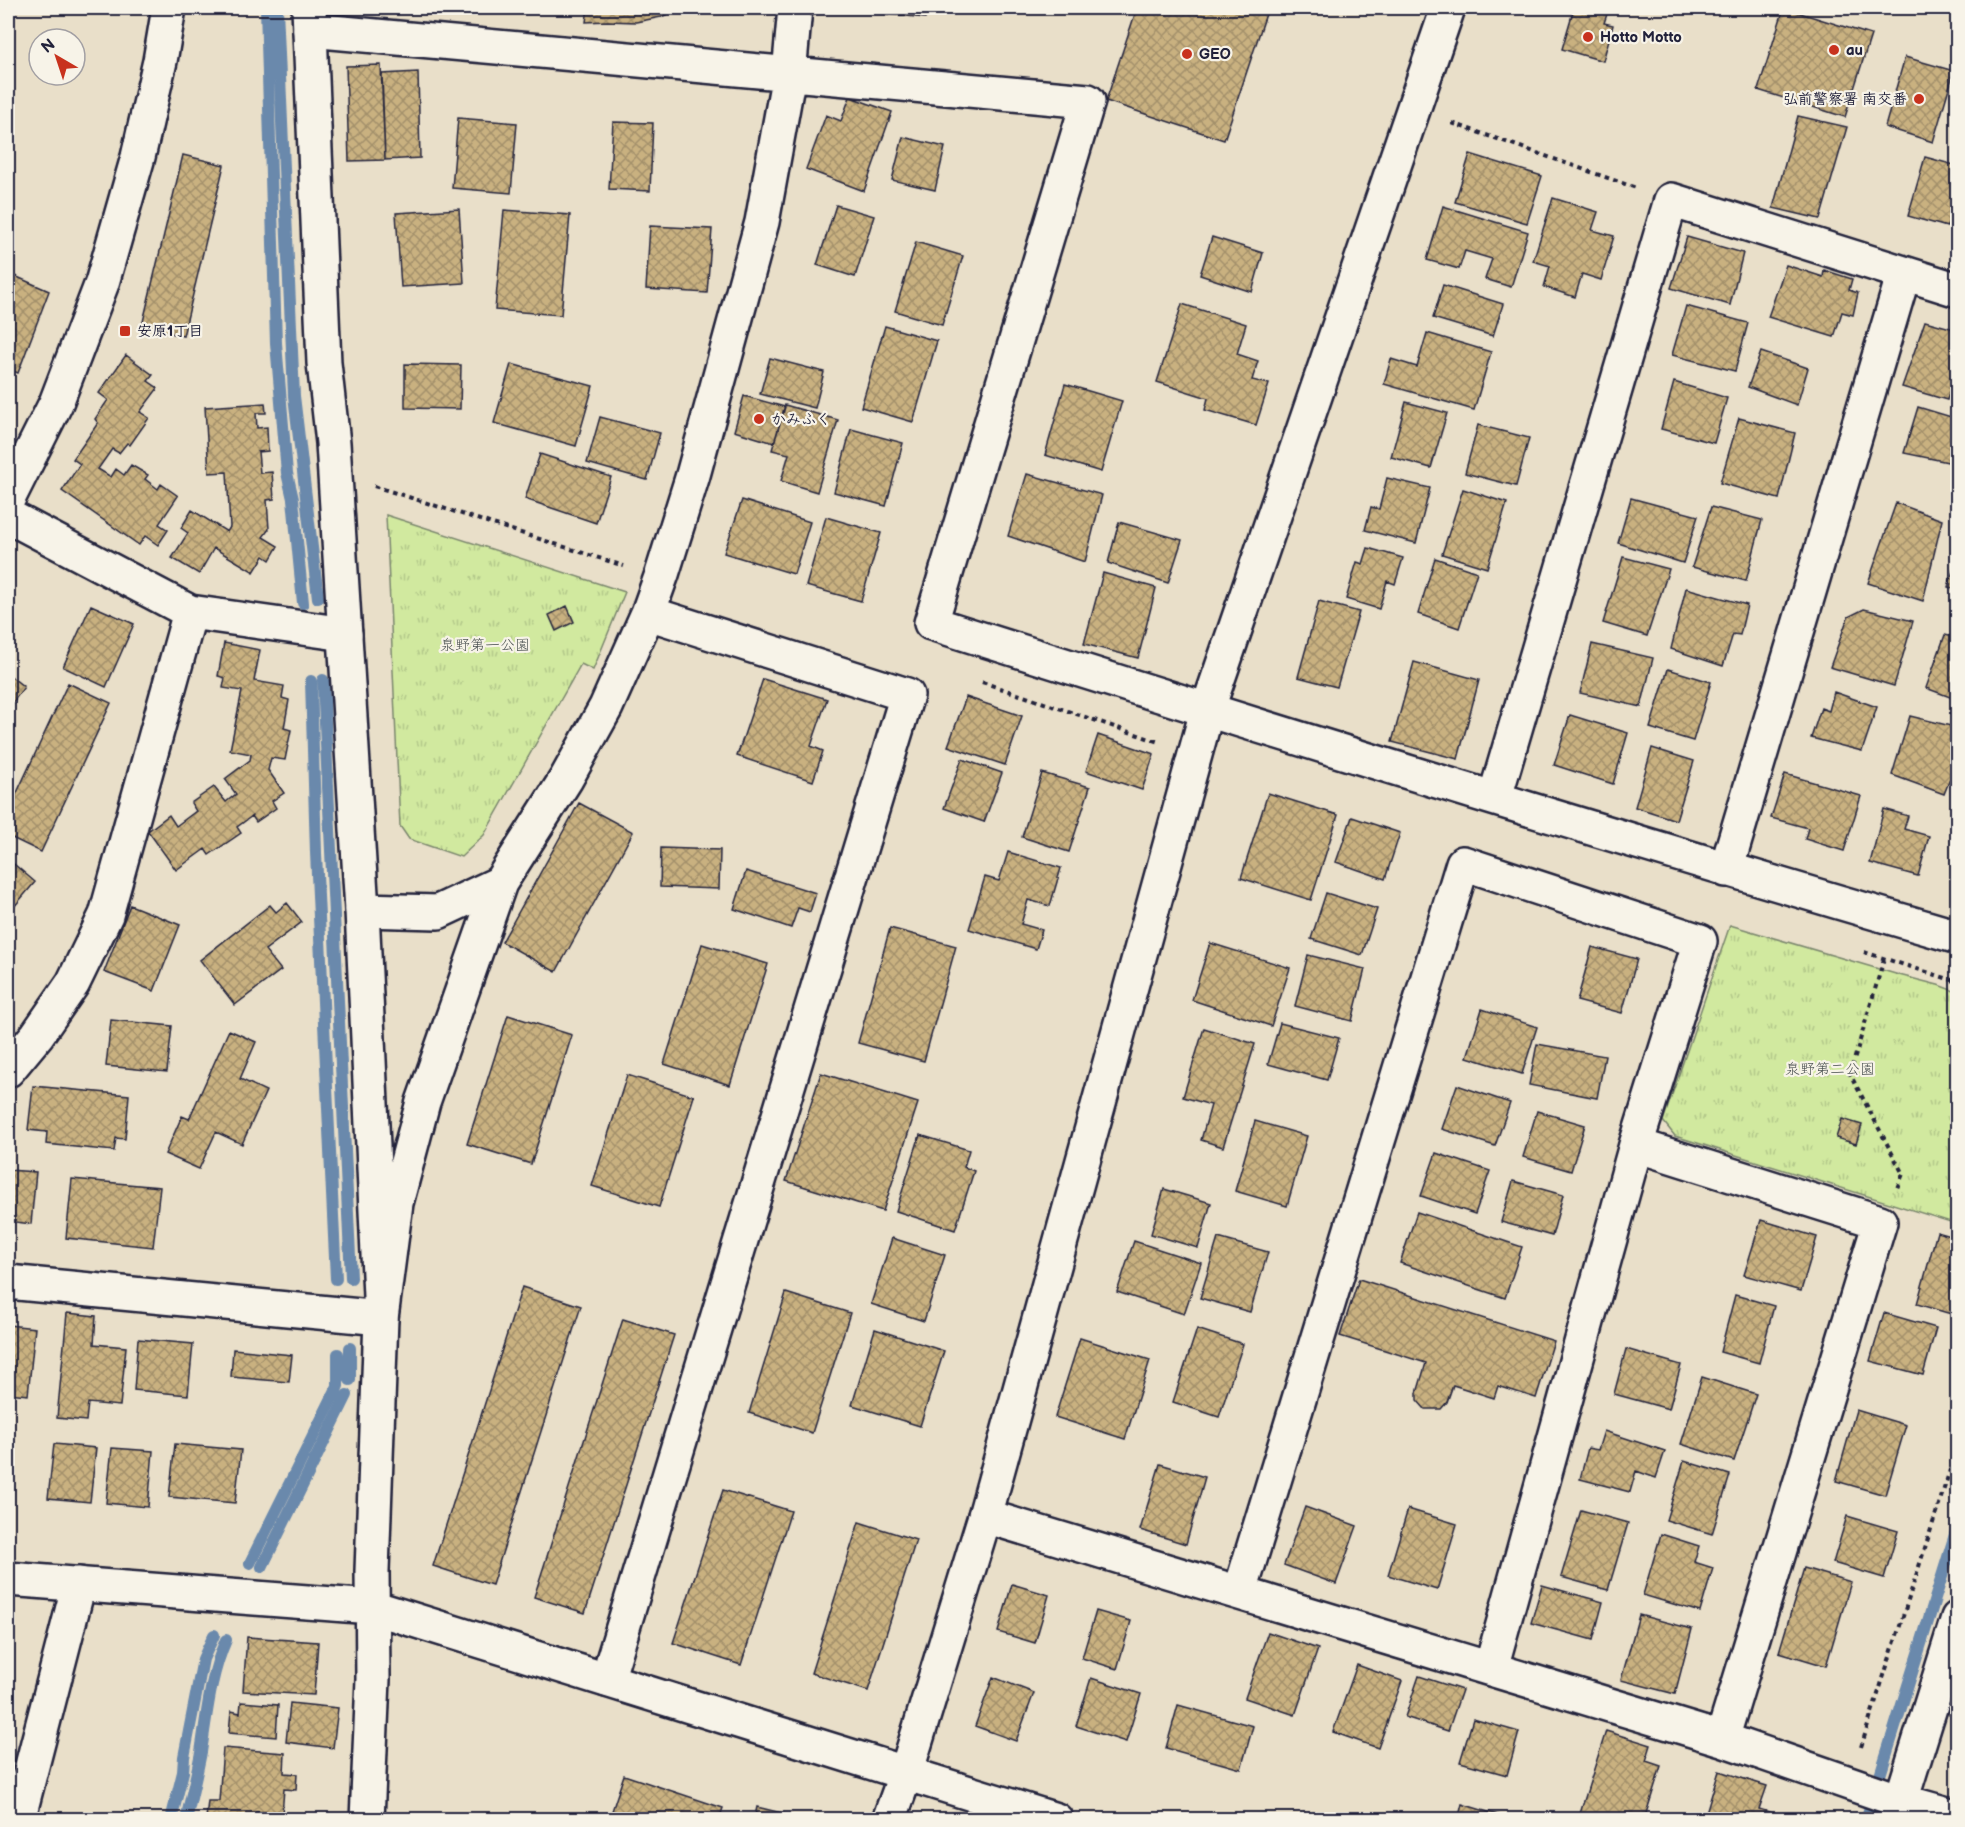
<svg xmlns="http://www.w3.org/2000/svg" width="1965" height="1827" font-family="'Balsamiq Sans','Klee One',sans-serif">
<defs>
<pattern id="grass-tufts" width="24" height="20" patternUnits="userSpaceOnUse" patternTransform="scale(1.5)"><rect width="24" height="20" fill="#d1e99f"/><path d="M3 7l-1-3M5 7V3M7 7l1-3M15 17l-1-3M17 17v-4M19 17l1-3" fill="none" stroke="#b3c88a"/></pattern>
<pattern id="building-cross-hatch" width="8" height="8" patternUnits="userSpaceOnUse" patternTransform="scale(1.5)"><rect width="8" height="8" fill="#c9b180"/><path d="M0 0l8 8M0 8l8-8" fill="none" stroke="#a3906a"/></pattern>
</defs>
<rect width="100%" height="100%" fill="#e9dfc9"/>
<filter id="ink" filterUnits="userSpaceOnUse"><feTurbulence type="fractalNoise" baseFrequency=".0167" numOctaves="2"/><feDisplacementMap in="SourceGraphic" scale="12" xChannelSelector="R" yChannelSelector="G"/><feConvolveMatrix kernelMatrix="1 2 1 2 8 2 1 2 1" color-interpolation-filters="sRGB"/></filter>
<g filter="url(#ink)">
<!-- grass -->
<path fill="url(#grass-tufts)" stroke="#7a866d" stroke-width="1.5" d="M 386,515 L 625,592 L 593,670 L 581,664 L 484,835 L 461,857 L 409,839 L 400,826 Z
M 1730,925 L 1899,975 L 1938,985 L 1957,992 L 1957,1224 L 1675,1136 L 1663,1121 Z"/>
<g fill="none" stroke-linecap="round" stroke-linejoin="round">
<!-- stream -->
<path stroke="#6b89ac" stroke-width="12" d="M 266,8 L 276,343 L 287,473 L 293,499 L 303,603
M 277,8 L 294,396 L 318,598
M 323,680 L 351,1278
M 311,681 L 316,853 L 336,1279
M 350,1348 L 350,1380
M 250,1563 L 338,1386 L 338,1354
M 262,1567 L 347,1395
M 171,1820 L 183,1772 L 184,1757 L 203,1659 L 214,1635
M 186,1820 C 191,1797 197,1774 201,1752 C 207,1714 210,1676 226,1640
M 1866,1820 L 1958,1525"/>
</g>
<!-- building -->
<path fill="url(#building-cross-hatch)" stroke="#22223b" stroke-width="1.5" d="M 588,8 L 682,8 L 661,17 L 636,22 L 607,21 L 586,22 Z
M 848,8 L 926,8 L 925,18 L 848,10 Z
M 1137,8 L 1268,8 L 1224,140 L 1106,101 Z
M 1574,8 L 1609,8 L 1604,23 L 1613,25 L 1603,61 L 1562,49 Z
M 1784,8 L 1871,35 L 1845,117 L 1758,90 Z
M 1905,57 L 1954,71 L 1933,142 L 1885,127 Z
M 381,65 L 385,160 L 349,161 L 346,66 Z
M 418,72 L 420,158 L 385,160 L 382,74 Z
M 850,97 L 892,112 L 864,191 L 806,169 L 826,115 L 841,121 Z
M 1798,116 L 1847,127 L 1820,219 L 1773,208 Z
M 458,118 L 517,123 L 511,193 L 452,188 Z
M 613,122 L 653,123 L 650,191 L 609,189 Z
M 903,137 L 945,147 L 935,190 L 892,180 Z
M 1470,154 L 1542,176 L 1527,223 L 1455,202 Z
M 183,155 L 224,165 L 183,336 L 142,326 Z
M 1925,157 L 1958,166 L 1958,190 L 1947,227 L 1908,216 Z
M 1553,198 L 1598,212 L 1592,230 L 1614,236 L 1601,280 L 1582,274 L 1575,297 L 1544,287 L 1550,266 L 1533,261 Z
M 836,205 L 874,216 L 855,277 L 817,265 Z
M 1443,206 L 1528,232 L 1511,287 L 1485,279 L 1492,259 L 1465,251 L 1459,269 L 1427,260 Z
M 459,209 L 464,283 L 401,287 L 396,213 Z
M 504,210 L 570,215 L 561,315 L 495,310 Z
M 650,226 L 712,229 L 707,293 L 646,289 Z
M 1212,237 L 1263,253 L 1252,292 L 1200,275 Z
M 1687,237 L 1743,253 L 1730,305 L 1671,288 Z
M 916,242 L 963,256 L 942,325 L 895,311 Z
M 1786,265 L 1823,277 L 1824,270 L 1852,279 L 1849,290 L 1858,293 L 1853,315 L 1842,312 L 1834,337 L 1768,317 Z
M 8,273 L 49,291 L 18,373 L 8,369 Z
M 1443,285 L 1503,304 L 1493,336 L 1433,318 Z
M 1182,304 L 1246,324 L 1237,354 L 1258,361 L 1252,380 L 1269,384 L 1256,425 L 1205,410 L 1208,398 L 1157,382 Z
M 1686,306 L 1748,323 L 1735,371 L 1672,355 Z
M 1925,321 L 1958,330 L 1958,363 L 1947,400 L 1902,387 Z
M 885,326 L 937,341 L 913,422 L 861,407 Z
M 1427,333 L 1491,352 L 1474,410 L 1384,384 L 1391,359 L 1417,367 Z
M 1761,352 L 1808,368 L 1797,405 L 1748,387 Z
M 126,355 L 153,375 L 148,381 L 158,388 L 140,412 L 149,418 L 130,445 L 127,443 L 119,453 L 112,449 L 98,469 L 111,477 L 116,469 L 124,475 L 131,465 L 148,475 L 145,479 L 158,489 L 161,484 L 178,496 L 159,524 L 168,530 L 158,545 L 145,536 L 139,545 L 62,491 L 80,464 L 73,459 L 98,423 L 95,419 L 108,400 L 99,393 Z
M 770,358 L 824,372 L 815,408 L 760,394 Z
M 405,364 L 461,365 L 460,409 L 405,408 Z
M 511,364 L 593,386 L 576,446 L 494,423 Z
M 1674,382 L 1727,398 L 1714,443 L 1661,429 Z
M 1065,384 L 1122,401 L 1101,472 L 1045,455 Z
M 744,396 L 785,407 L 774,443 L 734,431 Z
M 1406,402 L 1447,413 L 1431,468 L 1391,457 Z
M 265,403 L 266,413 L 256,413 L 257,428 L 267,427 L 268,451 L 258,452 L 260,473 L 272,472 L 274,499 L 267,500 L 269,529 L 263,537 L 278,546 L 270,560 L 264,556 L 254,572 L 214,548 L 199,574 L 172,558 L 188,533 L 181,528 L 192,510 L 227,532 L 230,527 L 227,472 L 209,473 L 205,407 Z
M 785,405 L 838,420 L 817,492 L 781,481 L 789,454 L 772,450 Z
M 1918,407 L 1958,419 L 1958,464 L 1904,453 Z
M 600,417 L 660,433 L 647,480 L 587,463 Z
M 1739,418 L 1795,433 L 1779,499 L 1720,483 Z
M 1478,425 L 1529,438 L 1516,486 L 1465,473 Z
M 851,429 L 903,443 L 886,506 L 834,492 Z
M 540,454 L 611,477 L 596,523 L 525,499 Z
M 1027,474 L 1102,495 L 1085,562 L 1008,536 Z
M 1387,478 L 1430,488 L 1416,543 L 1365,530 L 1371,507 L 1379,509 Z
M 1463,489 L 1507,503 L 1487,568 L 1442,554 Z
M 1631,498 L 1698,516 L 1683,563 L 1618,543 Z
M 742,500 L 810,522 L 794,574 L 724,553 Z
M 1896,503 L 1942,520 L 1923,601 L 1868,583 Z
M 1711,507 L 1762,520 L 1746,581 L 1692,567 Z
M 826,517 L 881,533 L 861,601 L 806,586 Z
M 1119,522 L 1182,540 L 1168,583 L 1108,563 Z
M 1368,548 L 1403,558 L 1395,584 L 1387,581 L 1379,609 L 1346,599 L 1357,562 L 1363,564 Z
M 1958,555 L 1958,590 L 1948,587 Z
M 1623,557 L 1669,569 L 1647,636 L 1603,623 Z
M 1435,558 L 1477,572 L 1459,628 L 1418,614 Z
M 1103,573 L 1156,588 L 1138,658 L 1084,644 Z
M 1686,588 L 1747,605 L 1740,635 L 1733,634 L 1723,666 L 1671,649 Z
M 1319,601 L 1359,612 L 1337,687 L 1298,677 Z
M 91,605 L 134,624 L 106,687 L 63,667 Z
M 567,606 L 574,622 L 556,631 L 549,615 Z
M 1864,609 L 1913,621 L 1894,686 L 1830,667 L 1848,617 Z
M 1945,635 L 1958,638 L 1958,700 L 1926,688 Z
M 224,643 L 260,650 L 254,681 L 284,686 L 282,698 L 289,700 L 284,728 L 291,730 L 285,760 L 271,758 L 268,770 L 284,793 L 272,801 L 276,808 L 256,822 L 252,816 L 237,827 L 241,833 L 209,855 L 205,849 L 176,870 L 148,831 L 169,815 L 176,826 L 196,811 L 191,803 L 214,787 L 226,802 L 236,794 L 225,779 L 250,760 L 251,754 L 230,750 L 242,691 L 223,688 L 225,678 L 218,676 Z
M 1592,644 L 1653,658 L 1641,707 L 1580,693 Z
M 1414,662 L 1479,680 L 1458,759 L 1392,742 Z
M 1668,669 L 1711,682 L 1693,741 L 1650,728 Z
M 8,674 L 24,687 L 8,709 Z
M 763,679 L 827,699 L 811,746 L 823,751 L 813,781 L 737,756 Z
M 68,683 L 111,703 L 41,852 L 8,836 L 8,812 Z
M 1834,692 L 1877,707 L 1862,751 L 1811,738 L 1821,708 L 1829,711 Z
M 966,697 L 1022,716 L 1005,765 L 948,746 Z
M 1570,715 L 1628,733 L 1613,784 L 1554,765 Z
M 1910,716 L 1955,727 L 1950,741 L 1958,743 L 1958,759 L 1944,794 L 1892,775 Z
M 1098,735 L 1154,754 L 1142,790 L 1086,771 Z
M 1652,748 L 1694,761 L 1676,820 L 1635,807 Z
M 962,759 L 1002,773 L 984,822 L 944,808 Z
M 1042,773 L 1090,787 L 1069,852 L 1022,837 Z
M 1785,774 L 1861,796 L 1844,851 L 1805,839 L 1808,828 L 1771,818 Z
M 1268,793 L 1338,815 L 1311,900 L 1241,878 Z
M 579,803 L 633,832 L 556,972 L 502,942 Z
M 1884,809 L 1908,816 L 1904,829 L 1929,836 L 1918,876 L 1870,863 Z
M 1352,817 L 1400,833 L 1385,879 L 1336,862 Z
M 661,848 L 720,850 L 719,889 L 660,887 Z
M 1008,852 L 1061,868 L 1050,906 L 1028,900 L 1021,924 L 1042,930 L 1036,949 L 969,929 L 985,877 L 999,881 Z
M 8,859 L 35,882 L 8,914 Z
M 746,871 L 816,893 L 810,912 L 798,908 L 791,928 L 734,909 Z
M 1326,893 L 1377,909 L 1362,955 L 1311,939 Z
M 287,903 L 302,922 L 265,950 L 281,970 L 235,1005 L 200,960 L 270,905 L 276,912 Z
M 130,905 L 180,925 L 154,991 L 104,972 Z
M 890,928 L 956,946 L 924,1061 L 858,1043 Z
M 1210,943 L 1290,968 L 1271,1026 L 1192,1000 Z
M 702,944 L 768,964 L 730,1085 L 664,1064 Z
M 1592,947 L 1637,959 L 1622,1013 L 1577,1001 Z
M 1308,955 L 1365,969 L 1352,1021 L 1295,1006 Z
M 1482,1009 L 1537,1027 L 1522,1074 L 1467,1057 Z
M 508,1015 L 572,1035 L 531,1164 L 467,1144 Z
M 111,1020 L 172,1026 L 167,1072 L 106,1066 Z
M 1280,1023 L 1339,1038 L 1327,1080 L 1268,1064 Z
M 1204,1028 L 1255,1044 L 1223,1147 L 1201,1140 L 1211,1105 L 1183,1097 Z
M 229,1030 L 256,1042 L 240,1079 L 266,1091 L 242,1144 L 216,1132 L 199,1169 L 165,1154 L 182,1116 L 189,1119 Z
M 1537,1044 L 1605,1056 L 1597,1098 L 1529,1085 Z
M 821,1073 L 918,1103 L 883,1211 L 786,1181 Z
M 627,1075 L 694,1096 L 659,1207 L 592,1186 Z
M 1457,1085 L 1510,1103 L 1495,1146 L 1442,1129 Z
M 33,1086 L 129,1095 L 125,1139 L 116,1138 L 114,1151 L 46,1144 L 47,1132 L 28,1130 Z
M 1537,1111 L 1585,1125 L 1571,1171 L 1523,1157 Z
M 1842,1119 L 1862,1125 L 1856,1144 L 1836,1138 Z
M 1255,1121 L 1307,1136 L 1287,1206 L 1235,1191 Z
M 920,1135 L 969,1150 L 964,1167 L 974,1171 L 955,1230 L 896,1211 Z
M 1436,1153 L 1490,1171 L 1475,1214 L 1421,1196 Z
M 8,1170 L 36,1172 L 31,1224 L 8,1221 Z
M 72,1179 L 160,1187 L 153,1247 L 66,1238 Z
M 1513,1181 L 1563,1195 L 1552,1236 L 1501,1222 Z
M 1164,1189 L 1211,1203 L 1198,1248 L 1151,1234 Z
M 1417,1212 L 1522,1247 L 1505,1298 L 1400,1263 Z
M 1761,1220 L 1817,1237 L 1801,1291 L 1744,1275 Z
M 1937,1232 L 1958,1238 L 1958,1316 L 1917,1304 Z
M 892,1238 L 945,1255 L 924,1321 L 871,1304 Z
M 1218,1238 L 1268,1252 L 1250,1312 L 1200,1298 Z
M 1134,1241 L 1201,1263 L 1184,1314 L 1117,1292 Z
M 1359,1279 L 1554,1341 L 1536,1398 L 1498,1386 L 1494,1398 L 1453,1385 L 1447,1402 L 1441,1409 L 1425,1409 L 1417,1400 L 1417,1393 L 1426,1363 L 1340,1336 Z
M 522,1287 L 581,1306 L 492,1585 L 433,1566 Z
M 786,1293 L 850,1313 L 812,1433 L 749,1413 Z
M 1735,1295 L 1774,1306 L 1759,1363 L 1720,1352 Z
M 67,1313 L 96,1316 L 94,1344 L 126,1347 L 120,1406 L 88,1403 L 86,1421 L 57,1418 Z
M 1884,1313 L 1936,1328 L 1923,1375 L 1870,1361 Z
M 623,1319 L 674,1335 L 585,1613 L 534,1597 Z
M 8,1325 L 35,1328 L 28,1395 L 8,1393 Z
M 875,1329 L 944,1351 L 920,1426 L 852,1405 Z
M 1197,1329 L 1243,1344 L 1219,1417 L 1173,1402 Z
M 1080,1338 L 1150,1360 L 1125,1439 L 1055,1417 Z
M 138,1339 L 193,1344 L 188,1395 L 134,1390 Z
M 233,1349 L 292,1355 L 289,1382 L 231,1377 Z
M 1626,1349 L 1681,1365 L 1669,1409 L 1614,1394 Z
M 1702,1377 L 1756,1394 L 1734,1461 L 1681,1444 Z
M 1856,1410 L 1906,1425 L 1885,1495 L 1836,1481 Z
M 1604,1431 L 1665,1451 L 1656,1478 L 1636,1471 L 1630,1492 L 1580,1479 L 1588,1448 L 1598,1450 Z
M 54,1444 L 96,1448 L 90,1502 L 48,1498 Z
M 175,1444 L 241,1450 L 235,1503 L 169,1497 Z
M 112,1448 L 153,1451 L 148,1507 L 106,1503 Z
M 1684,1461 L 1730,1475 L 1712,1534 L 1666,1520 Z
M 1160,1464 L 1205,1477 L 1186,1544 L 1140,1530 Z
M 723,1490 L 791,1511 L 741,1665 L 673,1643 Z
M 1305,1507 L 1357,1526 L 1336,1584 L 1284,1565 Z
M 1408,1509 L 1457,1524 L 1437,1590 L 1388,1575 Z
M 1581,1510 L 1628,1523 L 1608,1590 L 1561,1577 Z
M 1847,1516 L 1898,1531 L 1884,1578 L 1833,1563 Z
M 859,1522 L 916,1540 L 868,1691 L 811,1673 Z
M 1661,1534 L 1699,1546 L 1694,1562 L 1713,1568 L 1700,1612 L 1643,1595 Z
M 1804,1568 L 1851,1582 L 1826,1666 L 1779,1652 Z
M 1012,1584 L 1049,1595 L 1035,1643 L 998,1632 Z
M 1542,1585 L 1603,1602 L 1593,1640 L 1531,1623 Z
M 1096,1611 L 1131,1621 L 1117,1669 L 1082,1658 Z
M 1639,1615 L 1692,1629 L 1675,1694 L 1621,1680 Z
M 1268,1632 L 1318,1649 L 1295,1715 L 1245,1698 Z
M 247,1637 L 318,1642 L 314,1695 L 243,1691 Z
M 1357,1665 L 1402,1681 L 1378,1748 L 1333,1732 Z
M 1419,1676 L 1462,1690 L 1448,1731 L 1405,1717 Z
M 993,1677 L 1034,1693 L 1016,1741 L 975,1726 Z
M 1091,1678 L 1141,1694 L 1126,1742 L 1076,1726 Z
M 241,1702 L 278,1705 L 276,1737 L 229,1733 L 231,1711 L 240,1713 Z
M 290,1703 L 338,1708 L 333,1748 L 286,1742 Z
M 1178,1705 L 1253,1726 L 1241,1769 L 1166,1748 Z
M 1473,1719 L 1519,1732 L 1507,1775 L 1460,1762 Z
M 1606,1731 L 1651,1745 L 1646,1761 L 1661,1766 L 1644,1820 L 1578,1820 Z
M 223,1748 L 285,1753 L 284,1773 L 297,1774 L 296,1790 L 284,1789 L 282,1814 L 256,1812 L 255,1820 L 206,1818 L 208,1801 L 219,1801 Z
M 1719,1771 L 1767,1786 L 1759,1809 L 1776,1814 L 1775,1820 L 1704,1820 Z
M 624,1775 L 723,1808 L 719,1820 L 609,1820 Z
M 1462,1804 L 1508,1818 L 1508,1820 L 1458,1820 Z
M 757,1807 L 802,1818 L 801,1820 L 754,1820 Z"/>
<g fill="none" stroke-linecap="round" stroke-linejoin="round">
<!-- minor casing -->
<g stroke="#22223b" stroke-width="38">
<path id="minor" d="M 310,30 L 1088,101 L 931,623 C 1272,731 1614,837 1958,937
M 8,516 L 190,612 L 345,634
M 1495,797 L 1671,200 L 1958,290
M 1726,870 L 1904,273
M 362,910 L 438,912 L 500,883 L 566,779 L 606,707 L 648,613 L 662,574 L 693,475 L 762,222 L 789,74 L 795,8
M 8,1070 L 37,1035 L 73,983 L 106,915 L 190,612
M 1636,1145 L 1880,1222 L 1722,1739
M 8,1282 L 381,1318 L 396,1203 L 423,1102 L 500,883
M 985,1516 L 1722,1739 L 1901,1801 L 1958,1817
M 1240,1592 L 1463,863 L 1700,941 L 1636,1145 L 1491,1668
M 607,1680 L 907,695 L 648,613
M 18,1820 L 79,1584
M 889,1820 L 906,1773
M 1895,1820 L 1958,1618"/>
</g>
<!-- tertiary casing -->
<g stroke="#22223b" stroke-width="38">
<path id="tertiary" d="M 309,8 L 324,363 L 333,443 L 362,910 L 381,1318 L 372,1571 L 373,1679 L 367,1820
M 8,499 L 56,403 L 102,283 L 138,157 L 160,61 L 169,8
M 8,1579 L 372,1607 L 1056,1820
M 906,1773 L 985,1516 L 1207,711 L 1448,8"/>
</g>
<!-- path -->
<path stroke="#22223b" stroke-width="4" stroke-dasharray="4.5 4.5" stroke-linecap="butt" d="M 1452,123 L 1636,188
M 374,486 L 624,566
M 982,682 L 1159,742
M 1864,952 L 1958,982
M 1884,959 L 1850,1074 L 1903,1174 L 1897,1188
M 1861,1747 L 1958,1445"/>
<!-- minor -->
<use href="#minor" stroke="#f7f3e8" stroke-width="33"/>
<!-- tertiary -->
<use href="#tertiary" stroke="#f7f3e8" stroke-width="33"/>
</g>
</g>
<!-- markers -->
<g fill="#c8321e" stroke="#f7f3e8" stroke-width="2">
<circle cx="1588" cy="37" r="6"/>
<circle cx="1834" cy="50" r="6"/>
<circle cx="1187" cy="54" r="6"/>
<circle cx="1919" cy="99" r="6"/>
<rect x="119" y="325" width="12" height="12" rx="3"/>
<circle cx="759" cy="419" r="6"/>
</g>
<g text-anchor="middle" stroke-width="4.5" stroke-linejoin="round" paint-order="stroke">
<!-- poi labels -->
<g font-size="15" font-weight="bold" fill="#22223b" stroke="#f7f3e8" text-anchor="start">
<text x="1600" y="42">Hotto Motto</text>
<text x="1846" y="55">au</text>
<text x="1199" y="59">GEO</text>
<text x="1907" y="104" text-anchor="end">弘前警察署 南交番</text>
<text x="137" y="336">安原1丁目</text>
<text x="771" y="424">かみふく</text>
</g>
<!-- park labels -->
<g font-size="15" fill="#4e5454" stroke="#f7f3e8">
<text x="485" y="650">泉野第一公園</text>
<text x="1830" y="1074">泉野第二公園</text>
</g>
</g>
<!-- margin -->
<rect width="1965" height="1827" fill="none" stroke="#f7f3e8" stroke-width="30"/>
<rect x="15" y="15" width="1935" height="1797" fill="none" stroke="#22223b" stroke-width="2" filter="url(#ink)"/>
<!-- north arrow -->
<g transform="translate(57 57) rotate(321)"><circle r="28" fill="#f7f3e8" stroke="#a29fa3" stroke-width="1.5"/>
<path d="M0-4.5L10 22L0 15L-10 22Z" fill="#c8321e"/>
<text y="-9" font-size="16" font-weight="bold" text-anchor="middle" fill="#22223b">N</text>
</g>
</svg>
